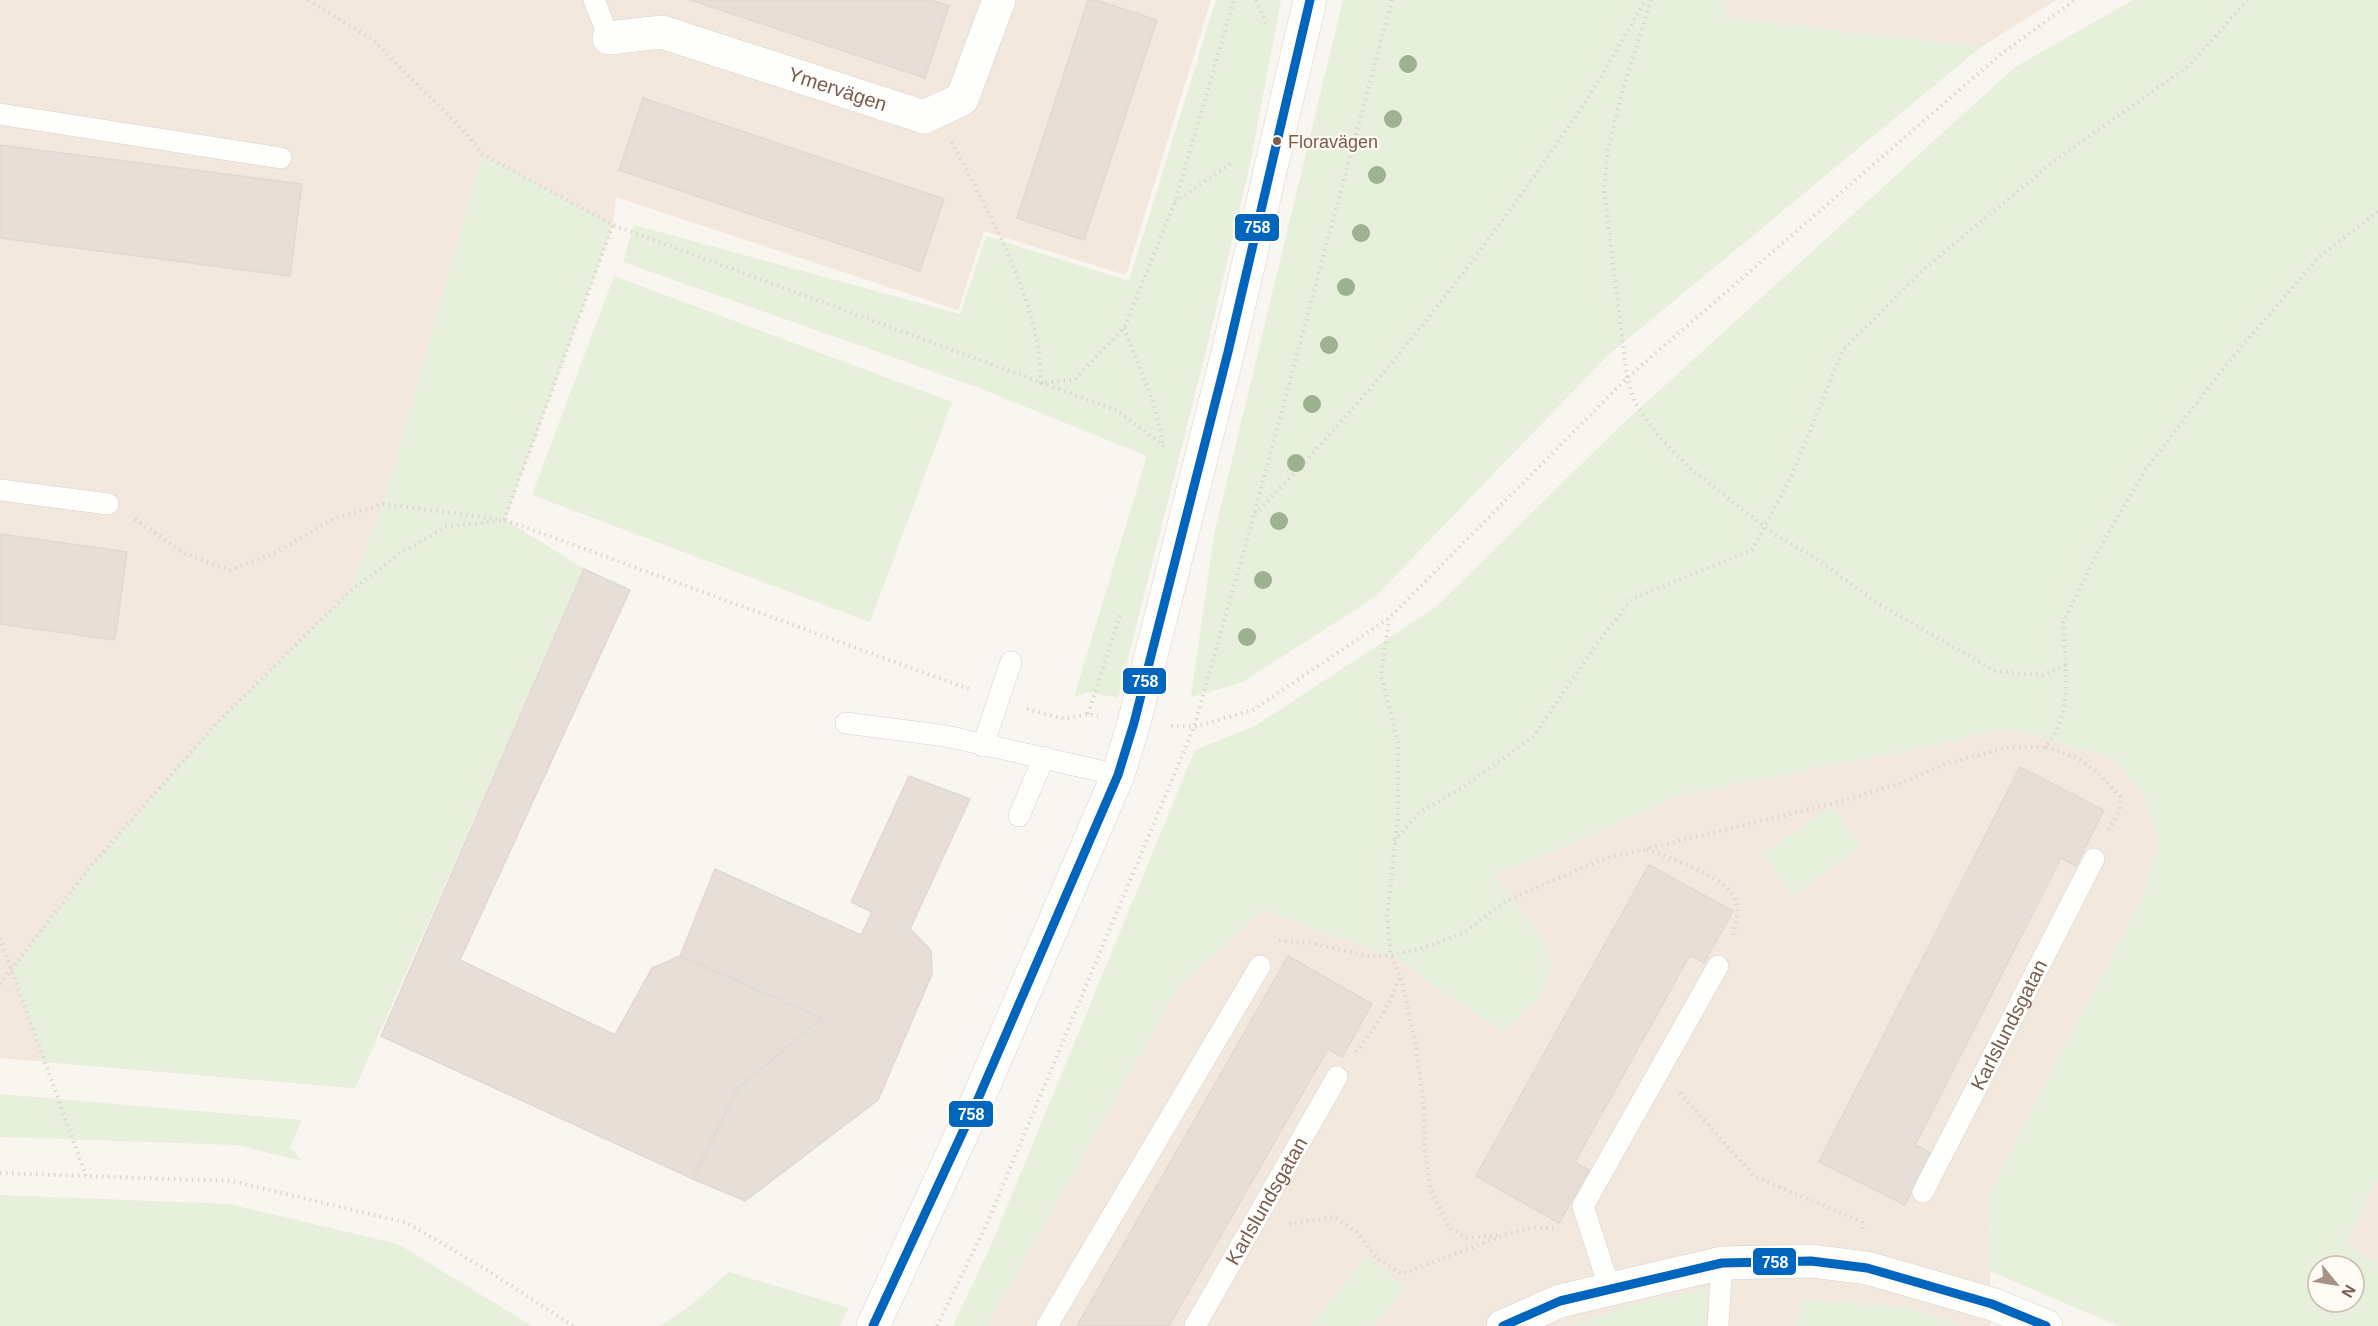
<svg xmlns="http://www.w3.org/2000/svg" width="2378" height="1326" font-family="Arial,sans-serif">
<rect width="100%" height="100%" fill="#f9f5f0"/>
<!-- residential -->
<path fill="#f2e8de" d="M 0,0 L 1211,0 L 1126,275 L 984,231 L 958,310 L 616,197 L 613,225 L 505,520 L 584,569 L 355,1088 L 0,1058 Z
M 1727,0 L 2056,0 L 1981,47 L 1725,17 Z
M 2009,728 L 2113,759 L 2142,793 L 2159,840 L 2143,895 L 1989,1193 L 1991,1326 L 987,1326 L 1179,986 L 1263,911 L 1391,955 L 1504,1033 L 1542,938 L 1493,875 L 1575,843 L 1679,795 L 1906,751 Z
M 2378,1178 L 2378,1267 L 2347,1241 Z"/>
<!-- green -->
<path fill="#e7f0db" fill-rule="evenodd" d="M 1216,0 L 1281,0 L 1250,164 L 1207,347 L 1118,698 L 1088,692 L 1074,697 L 1147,456 L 974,386 L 623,262 L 634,225 L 960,314 L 986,236 L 1129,281 Z
M 1343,0 L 1727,0 L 1725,17 L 1981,47 L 1606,357 L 1375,597 L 1241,683 L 1191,697 L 1214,535 Z
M 2133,0 L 2378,0 L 2378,1178 L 2347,1241 L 2378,1267 L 2378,1326 L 2119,1326 L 1990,1271 L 1989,1193 L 2143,895 L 2159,840 L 2142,793 L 2113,759 L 2009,728 L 1906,751 L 1679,795 L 1575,843 L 1493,875 L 1542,938 L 1552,966 L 1541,996 L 1504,1033 L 1391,955 L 1263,911 L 1179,986 L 987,1326 L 953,1326 L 992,1243 L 1195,750 L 1255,726 L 1436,607 L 1616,430 L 2015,67 ZM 2318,1266 L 2354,1266 L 2354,1302 L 2318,1302 Z
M 482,154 L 613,225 L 505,520 L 584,569 L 355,1088 L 43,1062 L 12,969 L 92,865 L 214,726 L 350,591 L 383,504 Z
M 614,276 L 952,402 L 870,622 L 532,495 Z
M 1832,805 L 1862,847 L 1792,896 L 1762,854 Z
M 0,1094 L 302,1120 L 290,1147 L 302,1161 L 237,1145 L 0,1137 Z
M 0,1195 L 229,1204 L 398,1244 L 532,1326 L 0,1326 Z
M 1367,1255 L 1406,1288 L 1375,1326 L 1309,1326 Z
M 729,1272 L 849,1308 L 839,1326 L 659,1326 L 690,1306 Z
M 1704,1289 L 1718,1321 L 1718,1326 L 1570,1326 L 1635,1303 Z
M 1802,1299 L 1909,1308 L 1962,1326 L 1796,1326 Z"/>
<!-- building -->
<path fill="#e6ded7" stroke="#e2d8d2" stroke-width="1.5" d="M 690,0 L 930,0 L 949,6 L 925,78 Z
M 1088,0 L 1096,0 L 1157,20 L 1084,240 L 1017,218 Z
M 643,98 L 944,199 L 920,271 L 619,170 Z
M 0,145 L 302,184 L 290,276 L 0,238 Z
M 0,534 L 127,552 L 115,640 L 0,624 Z
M 584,569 L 630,590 L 460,960 L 615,1035 L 652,968 L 680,956 L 822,1018 L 737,1089 L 693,1179 L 381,1036 Z
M 2020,767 L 2104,810 L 2076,866 L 2061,858 L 1915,1145 L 1931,1153 L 1905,1205 L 1819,1162 Z
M 909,776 L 970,799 L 910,929 L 931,950 L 932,974 L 878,1100 L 745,1201 L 693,1179 L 737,1089 L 822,1018 L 680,956 L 715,869 L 861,935 L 872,912 L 851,902 Z
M 1649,865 L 1733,911 L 1704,963 L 1690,955 L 1575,1162 L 1589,1170 L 1559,1223 L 1476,1176 Z
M 1288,956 L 1372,1004 L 1342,1057 L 1328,1049 L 1169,1326 L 1077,1326 Z"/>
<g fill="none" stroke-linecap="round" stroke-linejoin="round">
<!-- lane casing -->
<g stroke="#d7d1cb" stroke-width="22">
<g id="lane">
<path d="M 594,0 L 609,38"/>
<path d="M 0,114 L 281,158"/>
<path d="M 0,490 L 108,504"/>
<path d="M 846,723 L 946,736 L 1118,775"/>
<path d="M 983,746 L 1011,662"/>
<path d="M 1019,816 L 1044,757"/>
<path id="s1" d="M 1923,1192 L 2094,859"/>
<path d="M 1610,1290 L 1583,1206 L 1718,966"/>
<path d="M 1047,1326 L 1260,966"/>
<path id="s2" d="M 1195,1326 L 1337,1077"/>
<path d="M 1718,1326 L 1722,1263"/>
</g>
</g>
<!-- street casing -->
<g stroke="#d7d1cb" stroke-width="34">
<g id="street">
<path id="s3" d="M 609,38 L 662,32 L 924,117 L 962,99 L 999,0"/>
<path d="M 1503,1326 L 1560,1301 L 1722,1263 L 1811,1261 L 1867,1268 L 1992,1304 L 2046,1326"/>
</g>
</g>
<!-- secondary casing -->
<g stroke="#d9d2cb" stroke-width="34">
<path id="secondary" d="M 873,1326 L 978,1099 L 1118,775 L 1134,723 L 1228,352 L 1310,0"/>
</g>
<!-- path -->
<path stroke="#dcd5d0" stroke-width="4" stroke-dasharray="1.5 4.5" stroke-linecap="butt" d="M 308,0 L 372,39 L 465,132 L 482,154 L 613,225 L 1116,410 L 1163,445 L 1164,447
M 1256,0 L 1266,23
M 952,142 C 985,206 1022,270 1037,341 C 1040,355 1040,369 1041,383 L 1074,380 L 1124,328 L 1175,202 L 1234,0
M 1175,202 L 1233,162
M 1124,328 L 1154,404 L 1163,444
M 1255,514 C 1372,396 1482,255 1575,117 C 1601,80 1622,39 1646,0
M 135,519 L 184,553 L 230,570 L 273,554 L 333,519 L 383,504 L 497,519
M 504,520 L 613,225
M 2066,665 L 2063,623 L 2099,549 L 2146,469 L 2225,366 L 2318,258 L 2378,211
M 1027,709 L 1065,719 L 1088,714 L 1098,716
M 1088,714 L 1121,612
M 1171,726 L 1194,727 L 1253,710 L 1389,618 L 1627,378 L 2001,54 L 2075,0
M 2046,747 L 2078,758 L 2097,772 L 2120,796 L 2120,809 L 2108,831
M 1394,841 L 1420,812 L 1462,788 L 1533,737 L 1596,645 L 1632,599 L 1752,550 L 1792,475 L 1843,350 L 1924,269 L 2053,162 L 2190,65 L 2247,0
M 1647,849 C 1672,860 1719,873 1734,897 C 1741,908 1735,926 1732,938
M 0,938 L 86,1176
M 1279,941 L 1310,943 L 1370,956 L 1391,955 L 1420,949 L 1463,933 L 1506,901 L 1600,860 L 1827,805 L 1899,784 L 1945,764 L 2009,747 L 2046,747 C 2068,715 2065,702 2066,665 L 2043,675 L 1995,671 L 1879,604 L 1817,559 L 1774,534 L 1691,469 L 1659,437 L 1635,403 L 1627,378 L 1604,189 L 1608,150 L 1621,96 L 1651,0
M 1401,978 L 1416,1045 L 1424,1109 L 1425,1148 L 1430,1188 L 1449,1227 L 1467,1238 L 1500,1235
M 0,984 L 92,865 L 214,726 L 350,591 L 399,554 L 446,527 L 505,520 L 969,689
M 1356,1052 C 1375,1028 1390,1005 1400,976 L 1391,955 L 1387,917 L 1398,817 L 1398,743 L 1381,674 L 1389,619
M 1680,1093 L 1754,1176 L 1862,1222 L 1863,1232
M 0,1173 L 232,1181 L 407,1223 L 487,1270 L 573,1326
M 1289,1224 L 1335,1217 L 1356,1232 L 1378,1259 L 1402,1274 L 1504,1235 L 1534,1227 L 1559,1229
M 937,1326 L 986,1226 L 1194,727 L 1254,515 L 1392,0"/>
<!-- lane -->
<use href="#lane" stroke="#fefefd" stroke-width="21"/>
<!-- street -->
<use href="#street" stroke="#fefefd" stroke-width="33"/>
<!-- secondary -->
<use href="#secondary" stroke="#fefefd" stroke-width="33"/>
<!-- bus-1 casing -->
<g stroke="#fffaf3" stroke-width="14">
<path id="bus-1" d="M 873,1326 L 978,1099 L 1118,775 L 1134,723 L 1228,352 L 1310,0
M 1503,1326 L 1560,1301 L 1722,1263 L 1811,1261 L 1867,1268 L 1992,1304 L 2046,1326"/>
</g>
<!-- bus-1 -->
<use href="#bus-1" stroke="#0065bd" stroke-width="9"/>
</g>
<!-- trees -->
<g fill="#9eb190">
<circle cx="1408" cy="64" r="9"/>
<circle cx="1393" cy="119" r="9"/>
<circle cx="1377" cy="175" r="9"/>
<circle cx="1361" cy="233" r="9"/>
<circle cx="1346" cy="287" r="9"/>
<circle cx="1329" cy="345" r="9"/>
<circle cx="1312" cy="404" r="9"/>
<circle cx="1296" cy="463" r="9"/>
<circle cx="1279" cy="521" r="9"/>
<circle cx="1263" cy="580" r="9"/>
<circle cx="1247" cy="637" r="9"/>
</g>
<!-- markers -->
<circle fill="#7a5c4d" stroke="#fffaf3" stroke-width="2" cx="1277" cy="141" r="5"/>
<g text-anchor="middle" stroke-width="4.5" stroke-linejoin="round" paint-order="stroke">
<!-- bus labels -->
<g font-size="18" fill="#7a5c4d" stroke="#fffaf3" text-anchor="start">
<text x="1288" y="148">Floravägen</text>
</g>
<!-- street labels -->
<g font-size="20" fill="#7a5c4d" stroke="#fffaf3">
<text dy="7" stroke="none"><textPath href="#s3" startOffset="238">Ymervägen</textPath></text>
<text dy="7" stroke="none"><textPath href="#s1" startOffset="188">Karlslundsgatan</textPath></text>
<text dy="7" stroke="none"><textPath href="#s2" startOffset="144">Karlslundsgatan</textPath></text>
</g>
</g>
<g stroke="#fffaf3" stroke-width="2">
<rect x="1234" y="213" width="46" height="29" rx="6" fill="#0065bd"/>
<rect x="1122" y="667" width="45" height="28" rx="6" fill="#0065bd"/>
<rect x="948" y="1100" width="46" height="28" rx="6" fill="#0065bd"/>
<rect x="1752" y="1247" width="45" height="29" rx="6" fill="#0065bd"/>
</g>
<g font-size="16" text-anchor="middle" font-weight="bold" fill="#fff">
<text x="1257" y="233">758</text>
<text x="1145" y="687">758</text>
<text x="971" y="1120">758</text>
<text x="1775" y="1268">758</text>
</g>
<!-- north arrow -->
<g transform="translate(2336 1284) rotate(120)"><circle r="28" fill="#fffaf3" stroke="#cabbb1" stroke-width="1.5"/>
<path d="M0-4.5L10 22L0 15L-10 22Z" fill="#a69286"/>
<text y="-9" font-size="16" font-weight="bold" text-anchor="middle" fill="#7a5c4d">N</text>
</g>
</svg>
